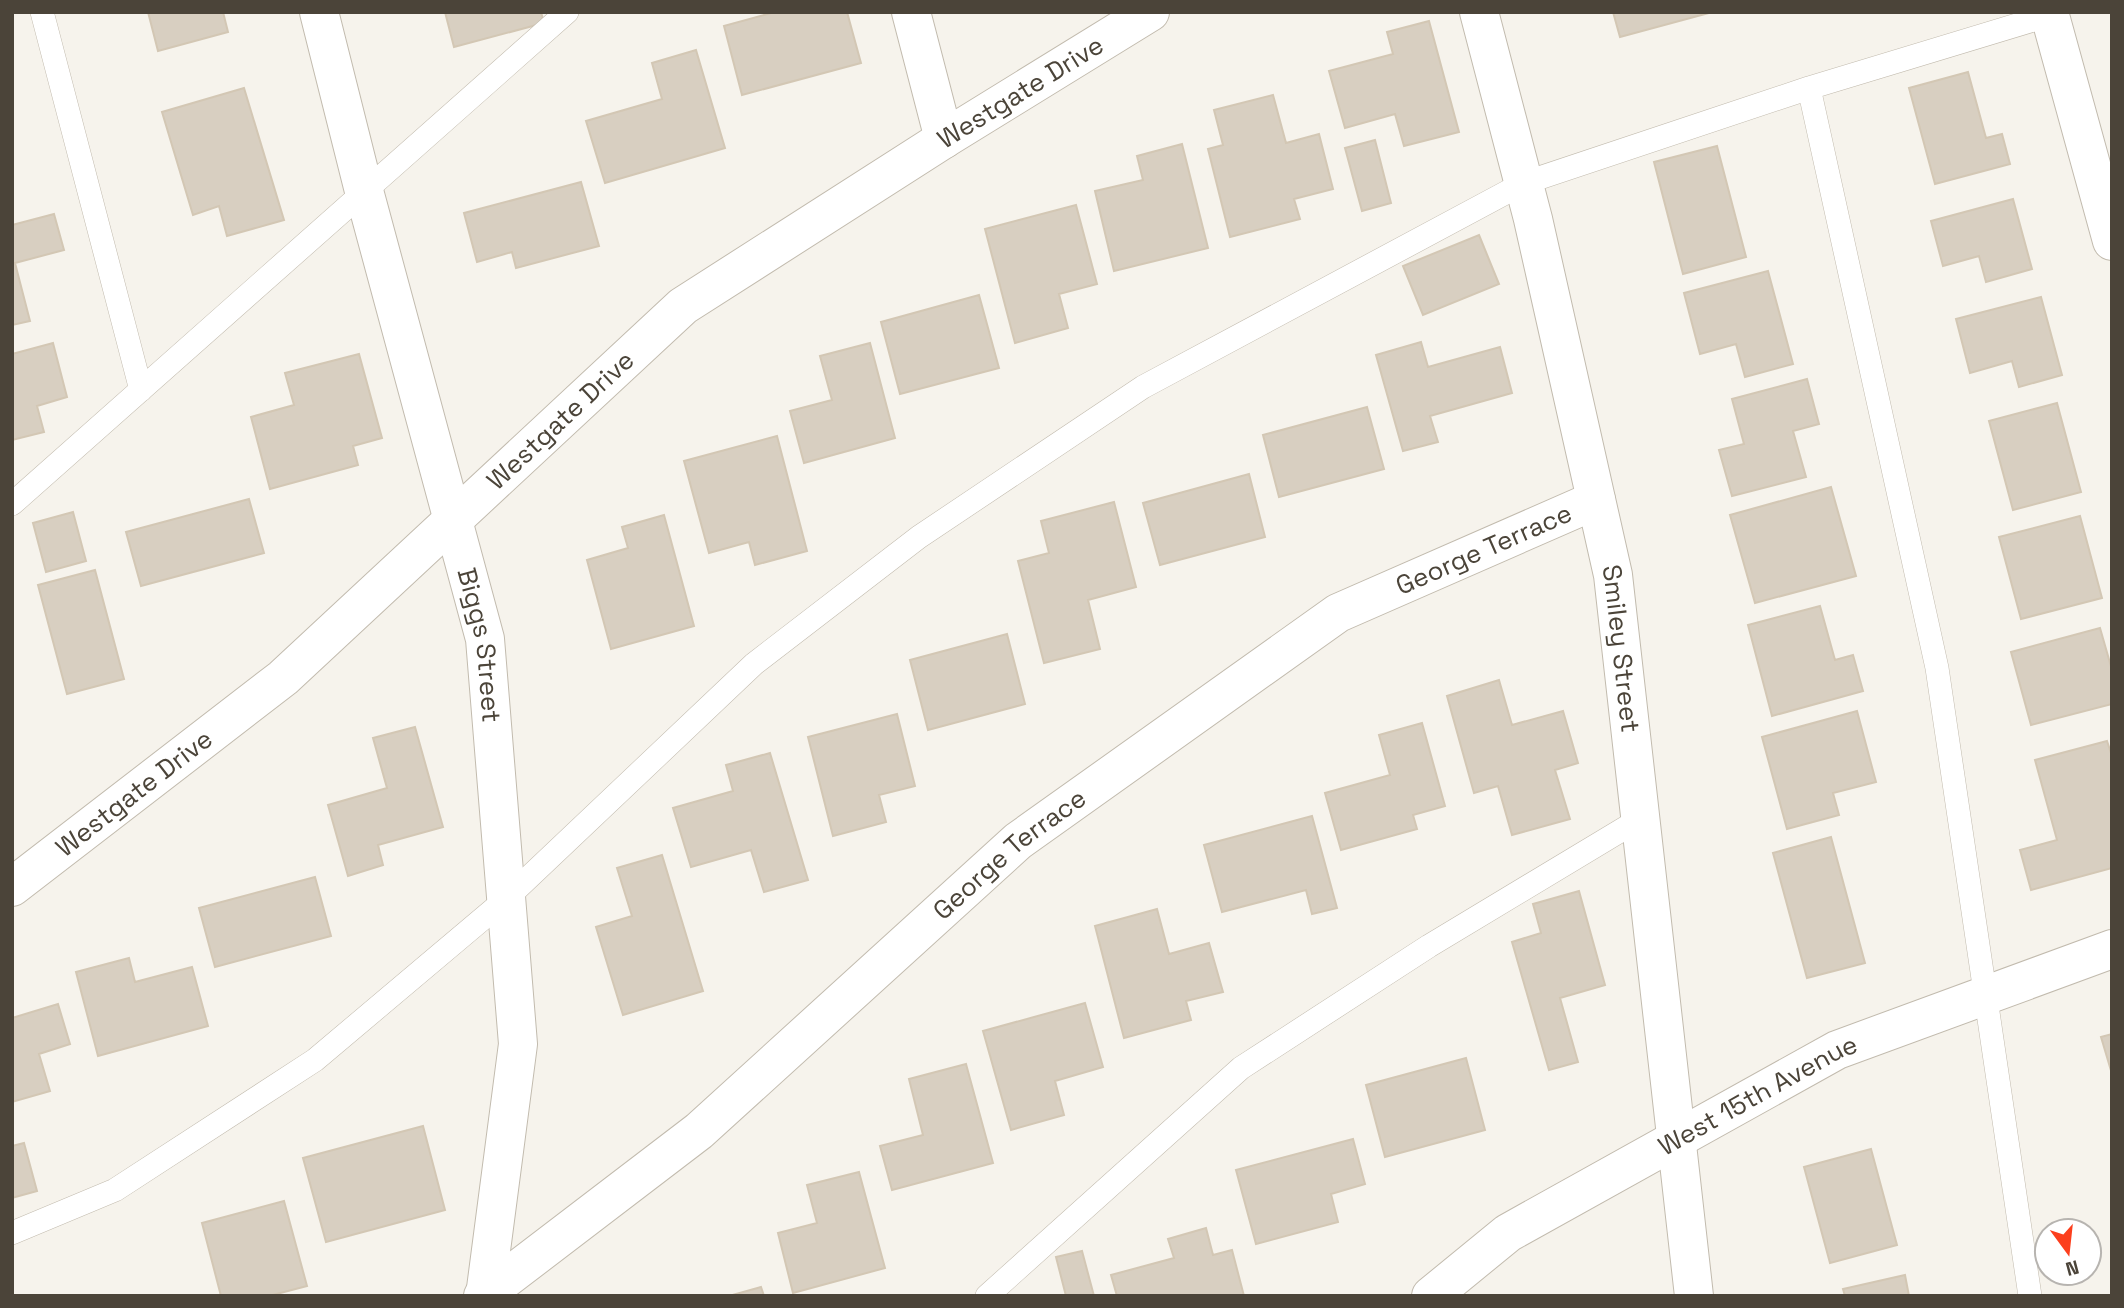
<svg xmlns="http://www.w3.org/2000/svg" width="2124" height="1308" font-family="'Space Grotesk',sans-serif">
<rect width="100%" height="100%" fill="#f6f3ec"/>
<!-- building -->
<path fill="#d8cfc1" stroke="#d3c7b4" stroke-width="2" d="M 148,12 L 223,12 L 228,32 L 158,51 Z
M 445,12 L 541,12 L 544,23 L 454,47 Z
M 775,12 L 847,12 L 861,63 L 742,95 L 724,26 Z
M 1613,12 L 1709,12 L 1709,13 L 1620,37 Z
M 1429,21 L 1459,132 L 1404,146 L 1395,114 L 1345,128 L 1329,71 L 1393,54 L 1387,32 Z
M 696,50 L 725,148 L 605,183 L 586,121 L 662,99 L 652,63 Z
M 1968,72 L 1986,138 L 2002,134 L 2010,164 L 1935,184 L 1909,88 Z
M 244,88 L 284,220 L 227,236 L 219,206 L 193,215 L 162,112 Z
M 1273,95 L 1286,143 L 1319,134 L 1333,189 L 1294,199 L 1300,219 L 1230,237 L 1208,149 L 1223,145 L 1214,110 Z
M 1375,140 L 1391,203 L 1362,211 L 1345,148 Z
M 1182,144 L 1208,248 L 1114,271 L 1095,191 L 1143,180 L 1137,156 Z
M 1717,146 L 1746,257 L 1683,274 L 1654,162 Z
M 581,182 L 599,246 L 516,268 L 512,252 L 477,262 L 464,213 Z
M 2013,199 L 2032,269 L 1986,282 L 1979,256 L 1943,266 L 1931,221 Z
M 1076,205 L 1097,284 L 1059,294 L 1068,328 L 1015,343 L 985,229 Z
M 54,214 L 64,250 L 15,263 L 30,321 L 12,325 L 12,225 Z
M 1479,235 L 1499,284 L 1423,315 L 1403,266 Z
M 1768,271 L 1793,364 L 1745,377 L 1736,344 L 1700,354 L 1684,293 Z
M 979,295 L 999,368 L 900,394 L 881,322 Z
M 2041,297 L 2062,375 L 2019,387 L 2012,361 L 1970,373 L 1956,319 Z
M 1421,342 L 1428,367 L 1500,347 L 1512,393 L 1430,416 L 1438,442 L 1403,451 L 1376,355 Z
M 53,343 L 67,397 L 37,406 L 44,432 L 12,440 L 12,354 Z
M 870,343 L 895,438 L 804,463 L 790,411 L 832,400 L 820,356 Z
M 359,354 L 382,438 L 353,446 L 358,465 L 270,489 L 251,417 L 294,405 L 285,373 Z
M 1807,379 L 1819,424 L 1793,431 L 1806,477 L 1732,496 L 1719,450 L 1744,444 L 1732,399 Z
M 2057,403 L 2081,492 L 2013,510 L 1989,421 Z
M 1367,407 L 1384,469 L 1279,497 L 1263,435 Z
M 777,436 L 807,551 L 755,565 L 749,542 L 709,553 L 684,461 Z
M 1249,474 L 1265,537 L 1160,565 L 1143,503 Z
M 1831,487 L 1856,576 L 1755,603 L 1730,515 Z
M 249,499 L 264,553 L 141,586 L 126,532 Z
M 1114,502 L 1136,587 L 1088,600 L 1100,649 L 1044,663 L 1018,561 L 1049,553 L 1041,521 Z
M 73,512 L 86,561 L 46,572 L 33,523 Z
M 664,515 L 694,626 L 611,649 L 587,560 L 628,548 L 622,527 Z
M 2080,516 L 2102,598 L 2021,619 L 1999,537 Z
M 95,570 L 124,679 L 67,694 L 38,585 Z
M 1820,606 L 1835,660 L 1853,655 L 1863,691 L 1772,716 L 1748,625 Z
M 2100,628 L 2112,670 L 2112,704 L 2031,725 L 2011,652 Z
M 1007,634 L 1025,704 L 928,730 L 910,660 Z
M 1499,680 L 1512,725 L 1563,711 L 1578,763 L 1555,770 L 1570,819 L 1512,835 L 1498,786 L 1474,793 L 1447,696 Z
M 1857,711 L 1876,782 L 1833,793 L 1839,815 L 1787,829 L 1762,737 Z
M 897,714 L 915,786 L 879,795 L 886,822 L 833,836 L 808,737 Z
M 1422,723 L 1445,806 L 1413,815 L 1417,829 L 1341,850 L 1325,793 L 1390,775 L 1379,735 Z
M 415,727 L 443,827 L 378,845 L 383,865 L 348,876 L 328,805 L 387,788 L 373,738 Z
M 2107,741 L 2112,756 L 2112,868 L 2031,890 L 2020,850 L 2057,840 L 2035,760 Z
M 770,753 L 808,880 L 764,892 L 751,850 L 691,867 L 673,808 L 733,791 L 726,765 Z
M 1312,816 L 1337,908 L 1312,914 L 1306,890 L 1222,912 L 1204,845 Z
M 1831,837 L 1865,963 L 1807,978 L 1773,853 Z
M 662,855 L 703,991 L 623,1015 L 596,927 L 632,916 L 617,868 Z
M 315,877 L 331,936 L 215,967 L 199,908 Z
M 1579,891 L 1605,985 L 1560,998 L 1578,1062 L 1549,1070 L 1512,942 L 1541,933 L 1533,904 Z
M 1157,909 L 1169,954 L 1209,943 L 1223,992 L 1186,1001 L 1191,1020 L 1124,1038 L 1095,926 Z
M 129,958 L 135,982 L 192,967 L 208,1026 L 98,1056 L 76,972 Z
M 1085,1003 L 1103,1067 L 1055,1081 L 1064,1115 L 1011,1130 L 983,1031 Z
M 58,1004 L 70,1044 L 39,1054 L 50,1091 L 12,1102 L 12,1018 Z
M 2112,1034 L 2112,1074 L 2101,1037 Z
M 1466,1058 L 1485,1130 L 1385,1157 L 1366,1085 Z
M 966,1064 L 993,1163 L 892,1190 L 880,1146 L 923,1135 L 909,1079 Z
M 423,1126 L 445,1210 L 326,1242 L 303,1158 Z
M 1353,1139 L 1365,1184 L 1331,1194 L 1338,1222 L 1256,1244 L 1236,1170 Z
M 24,1143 L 37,1191 L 12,1198 L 12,1146 Z
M 1871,1149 L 1897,1245 L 1830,1263 L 1804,1167 Z
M 859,1172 L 885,1268 L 793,1293 L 778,1233 L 817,1223 L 807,1185 Z
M 284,1201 L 307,1286 L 269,1296 L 221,1296 L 202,1223 Z
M 1206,1228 L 1213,1255 L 1232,1250 L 1244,1296 L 1117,1296 L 1111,1275 L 1174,1258 L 1168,1239 Z
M 1082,1251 L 1094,1296 L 1066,1296 L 1056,1257 Z
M 1905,1275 L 1909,1296 L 1845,1296 L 1843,1289 Z
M 761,1287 L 764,1296 L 729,1296 Z"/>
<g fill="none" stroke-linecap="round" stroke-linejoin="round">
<!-- service casing -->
<g stroke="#c2bbae" stroke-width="24">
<path id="service" d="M 42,12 L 141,390
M 1809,88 L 1937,668 L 2030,1296
M 12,504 L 567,12
M 12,1233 L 115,1190 L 315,1060 L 506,899 L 754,664 L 919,537 L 1143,387 L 1524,183 L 1809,88 L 2050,15
M 987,1296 L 1241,1068 L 1429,946 L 1640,819"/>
</g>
<!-- minor casing -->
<g stroke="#c2bbae" stroke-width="40">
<g id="minor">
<path id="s1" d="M 319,12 L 364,191 L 485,639 L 518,1044 L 485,1296"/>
<path d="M 911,12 L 944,139"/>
<path id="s2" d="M 1479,12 L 1533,219 L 1613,575 L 1694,1296"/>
<path d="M 2049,12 L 2112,241"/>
<path id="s3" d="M 12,887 L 283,678 L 683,306 L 944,139 L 1150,12"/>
<path id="s4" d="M 483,1296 L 699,1131 L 1018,841 L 1338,613 L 1596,500"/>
</g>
</g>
<!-- tertiary casing -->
<g stroke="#c2bbae" stroke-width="40">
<g id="tertiary">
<path id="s5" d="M 1431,1296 L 1508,1233 L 1837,1050 L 2112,949"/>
</g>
</g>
<!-- service -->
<use href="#service" stroke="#fff" stroke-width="23"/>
<!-- minor -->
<use href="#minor" stroke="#fff" stroke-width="38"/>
<!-- tertiary -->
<use href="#tertiary" stroke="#fff" stroke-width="38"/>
</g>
<g text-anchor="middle" stroke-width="6" stroke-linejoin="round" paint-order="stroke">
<!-- street labels -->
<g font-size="26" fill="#4b4439" stroke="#fff">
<text dy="9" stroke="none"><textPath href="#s3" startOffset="1288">Westgate Drive</textPath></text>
<text dy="9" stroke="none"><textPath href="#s3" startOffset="721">Westgate Drive</textPath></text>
<text dy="9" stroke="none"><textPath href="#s4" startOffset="1255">George Terrace</textPath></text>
<text dy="9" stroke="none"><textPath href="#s1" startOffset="654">Biggs Street</textPath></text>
<text dy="9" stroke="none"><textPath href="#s2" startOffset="653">Smiley Street</textPath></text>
<text dy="9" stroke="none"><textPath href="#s3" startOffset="154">Westgate Drive</textPath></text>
<text dy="9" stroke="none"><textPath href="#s4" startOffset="688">George Terrace</textPath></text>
<text dy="9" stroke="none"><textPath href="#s5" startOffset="385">West 15th Avenue</textPath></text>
</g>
</g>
<!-- border -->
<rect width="2124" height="1308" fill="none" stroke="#4b4439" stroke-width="28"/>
<!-- north arrow -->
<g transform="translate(2068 1252) rotate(165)"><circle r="33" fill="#ffffff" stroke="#b7b4b0" stroke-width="2"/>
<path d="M0-5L12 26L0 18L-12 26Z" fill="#fc3f1d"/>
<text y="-10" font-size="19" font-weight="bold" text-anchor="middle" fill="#4b4439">N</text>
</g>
</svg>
